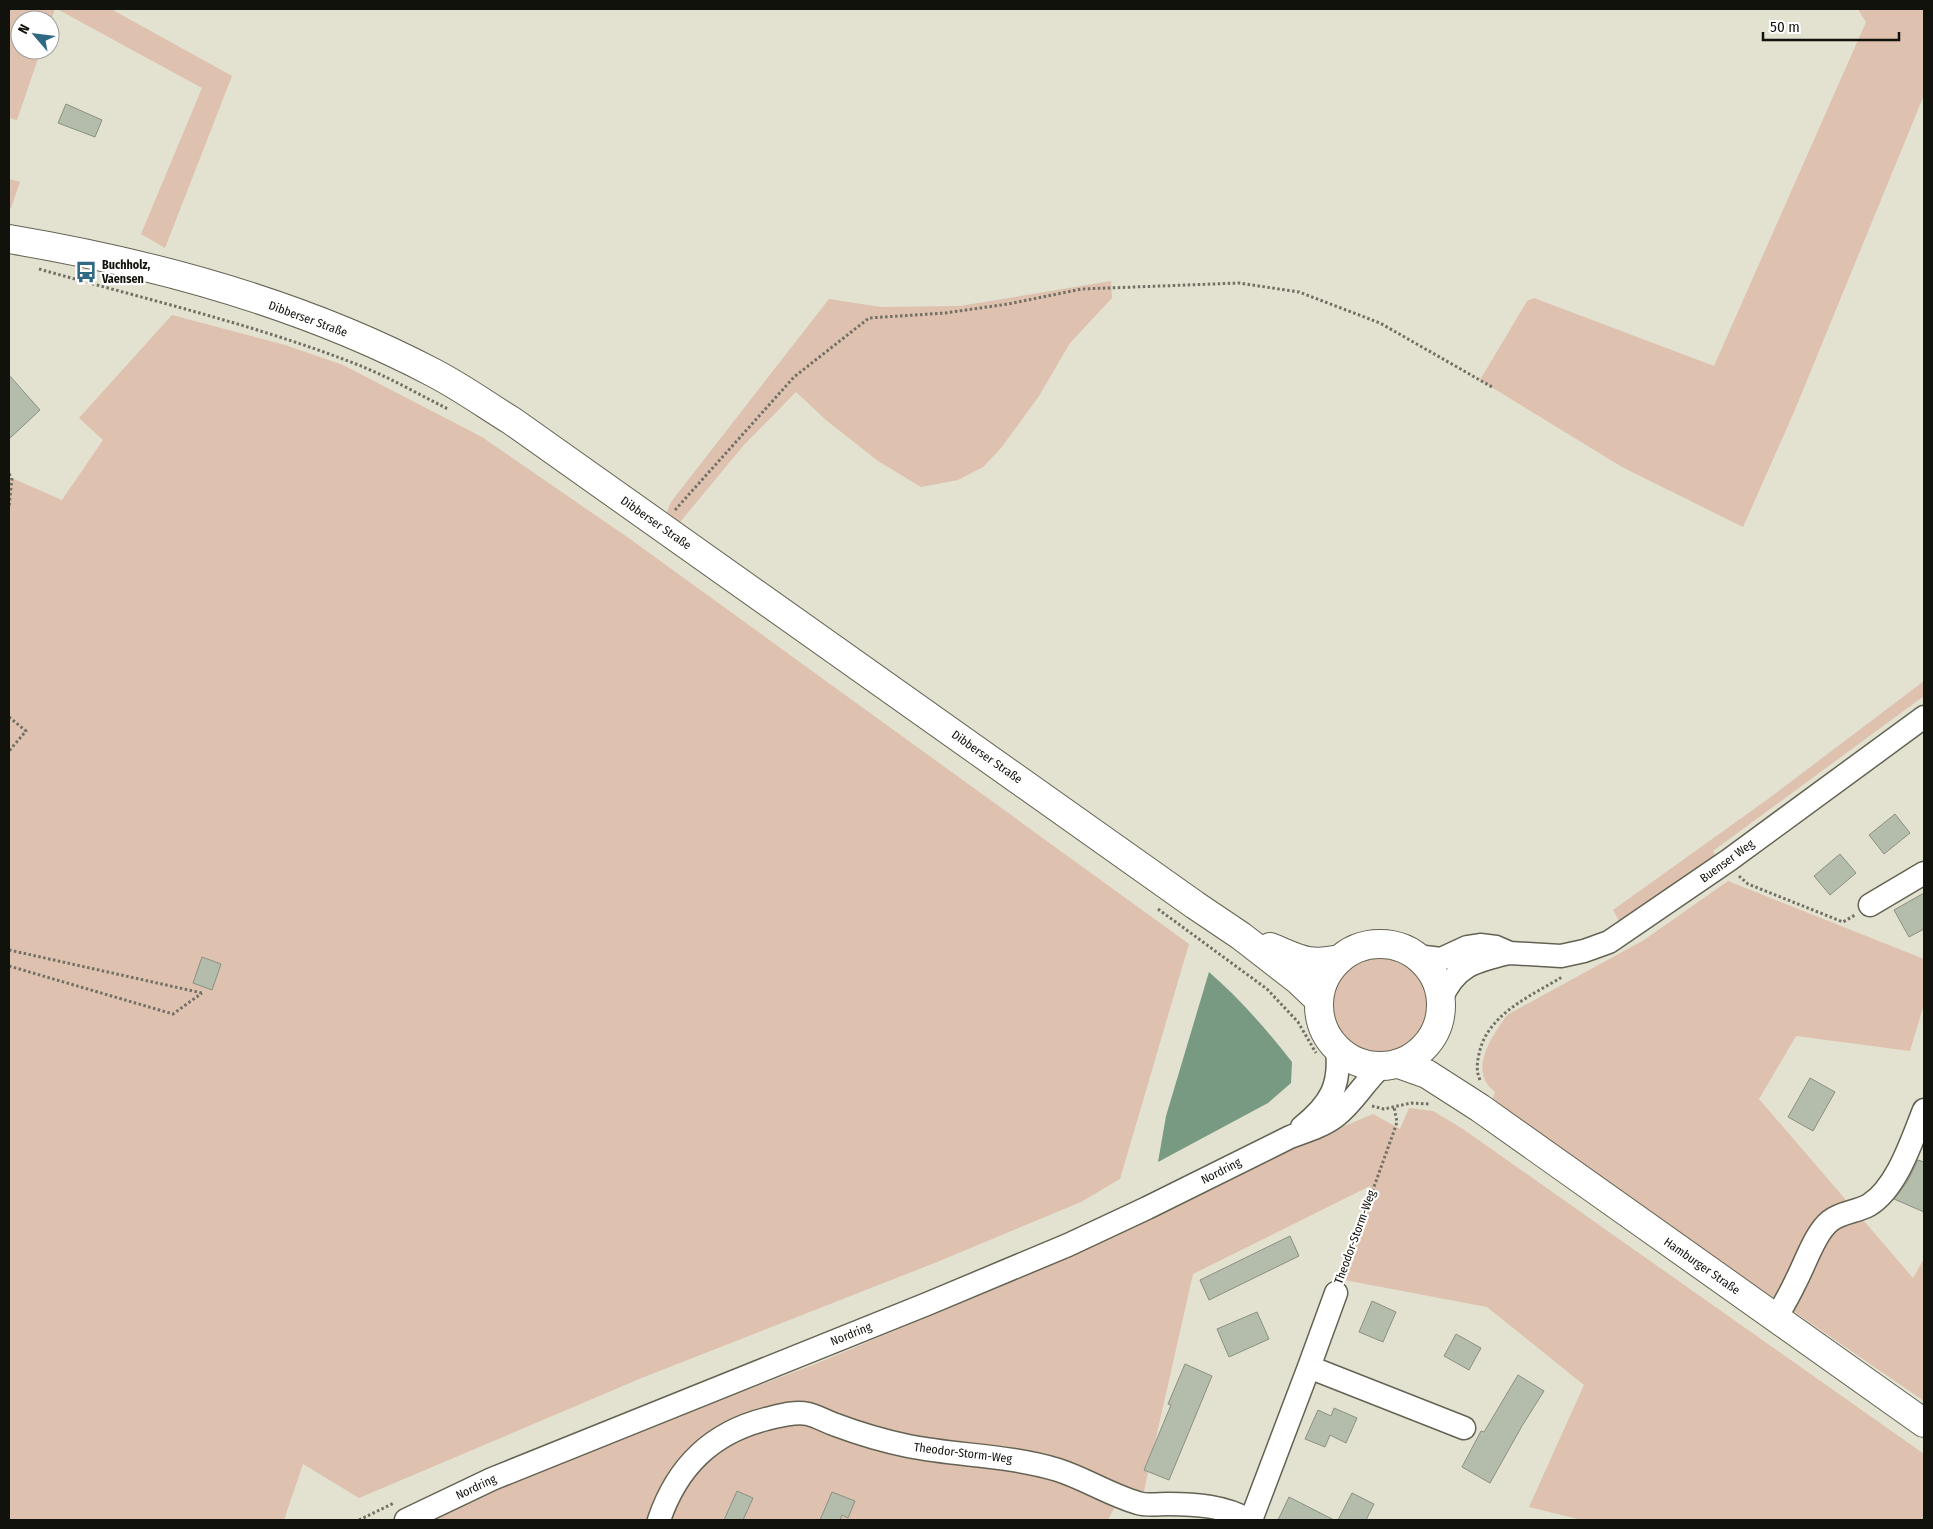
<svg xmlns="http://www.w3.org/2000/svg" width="1933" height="1529" font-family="'Fira Sans Condensed',sans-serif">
<rect width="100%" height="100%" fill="#e3e1cf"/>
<!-- green -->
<path fill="#dec1af" d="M 9,9 L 55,9 L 50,23 L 50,20 L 20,20 L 20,50 L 41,50 L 17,120 L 9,118 Z
M 57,9 L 111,9 L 232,76 L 165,248 L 141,234 L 202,88 Z
M 1858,9 L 1924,9 L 1924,95 L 1794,412 L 1743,527 L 1622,467 L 1480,380 L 1527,301 L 1534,298 L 1714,366 L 1866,22 Z
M 9,179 L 20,182 L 11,208 L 9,208 Z
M 1111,281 L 1112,298 L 1070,343 L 1039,396 L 1001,448 L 983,467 L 958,480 L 921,487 L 878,461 L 826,420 L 796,392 L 743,446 L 671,533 L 661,526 L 671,502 L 829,299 L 881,307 L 960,306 Z
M 172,315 L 285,345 L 343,365 L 482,437 L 630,539 L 1189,944 L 1120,1179 L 1081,1202 L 937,1262 L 644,1377 L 359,1498 L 303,1464 L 284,1520 L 9,1520 L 9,477 L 62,500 L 103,440 L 79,418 Z
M 1924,681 L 1924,696 L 1713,851 L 1716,858 L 1621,924 L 1613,910 L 1768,799 Z
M 1728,881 L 1924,959 L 1924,1004 L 1910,1051 L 1796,1036 L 1759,1099 L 1913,1278 L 1924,1259 L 1924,1401 L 1491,1104 L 1495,1092 C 1492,1089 1486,1084 1485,1080 C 1475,1059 1496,1031 1507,1015 L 1644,940 Z
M1332 1006a48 48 0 1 1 96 0a48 48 0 1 1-96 0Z
M 1409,1108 L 1433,1111 L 1463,1129 L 1924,1454 L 1924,1520 L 1582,1520 L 1529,1507 L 1584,1385 L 1487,1307 L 1339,1279 L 1370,1186 L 1193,1274 L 1141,1504 L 1091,1483 L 830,1431 L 906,1458 L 1030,1472 L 1116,1505 L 1108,1520 L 423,1520 L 526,1473 L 813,1365 L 1068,1258 L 1316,1138 L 1373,1114 L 1400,1129 Z"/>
<!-- water -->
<path fill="#789a82" d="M 1209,972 C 1240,999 1267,1030 1292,1062 L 1291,1083 L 1268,1103 L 1158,1162 L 1166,1116 Z"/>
<!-- building -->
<path fill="#b4bcab" stroke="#8a9182" d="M 66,104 L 102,120 L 95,137 L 58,123 Z
M 9,375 L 40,410 L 9,439 Z
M 1895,814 L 1910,833 L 1884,854 L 1869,835 Z
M 1840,854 L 1856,873 L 1830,895 L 1814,876 Z
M 1924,893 L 1924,929 L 1909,937 L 1894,910 Z
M 202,957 L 221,964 L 212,990 L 193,983 Z
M 1810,1078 L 1835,1092 L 1813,1131 L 1788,1117 Z
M 1918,1160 L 1924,1162 L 1924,1212 L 1894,1199 L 1907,1182 Z
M 1290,1236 L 1299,1256 L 1209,1300 L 1200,1280 Z
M 1372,1301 L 1396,1312 L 1383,1342 L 1359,1332 Z
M 1257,1312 L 1269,1339 L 1229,1357 L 1217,1329 Z
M 1456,1334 L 1481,1348 L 1469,1370 L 1444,1356 Z
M 1185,1364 L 1212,1376 L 1169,1480 L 1144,1470 L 1171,1405 L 1168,1404 Z
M 1518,1375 L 1544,1391 L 1522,1426 L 1490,1483 L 1462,1467 L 1481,1431 L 1484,1432 Z
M 1334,1408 L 1357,1418 L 1346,1443 L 1330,1435 L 1325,1447 L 1305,1439 L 1318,1410 L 1331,1416 Z
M 737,1491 L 753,1498 L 743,1520 L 724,1520 Z
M 832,1492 L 855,1501 L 848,1518 L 842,1515 L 840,1520 L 820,1520 Z
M 1352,1493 L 1374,1504 L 1366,1520 L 1338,1520 Z
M 1289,1497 L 1334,1520 L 1278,1520 Z"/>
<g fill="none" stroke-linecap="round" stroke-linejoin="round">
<!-- minor casing -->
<g stroke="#646353" stroke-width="25">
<path id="minor" d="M 1870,905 L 1924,873
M 1416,956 L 1441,959 L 1467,947 L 1480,945 L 1496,947 L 1510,953 L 1561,956 L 1584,951 L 1609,942 L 1729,860 L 1924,717
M 1441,999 C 1456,965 1475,961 1509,953
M 1302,1127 C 1331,1104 1341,1085 1337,1049
M 1776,1318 C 1783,1306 1790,1294 1796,1281 C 1805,1264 1815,1233 1830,1221 C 1841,1212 1857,1212 1869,1205 C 1897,1188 1912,1140 1924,1110
M 1309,1367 L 1464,1428
M 406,1520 L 492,1479 L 927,1304 L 1068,1245 L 1147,1208 L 1290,1137 C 1306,1131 1323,1126 1336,1116 C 1354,1102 1365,1081 1382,1066
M 659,1520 C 677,1467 711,1433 766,1419 C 779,1416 794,1411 808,1414 C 817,1416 827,1422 836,1425 C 860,1434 884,1441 908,1446 C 958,1456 1009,1455 1058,1470 C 1086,1479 1110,1495 1138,1503 C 1147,1506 1159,1504 1168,1504 C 1197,1504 1224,1506 1249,1520
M 1251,1520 L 1309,1367 L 1336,1293"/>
</g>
<!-- major casing -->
<g stroke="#646353" stroke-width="30">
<path id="major" d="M 9,239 C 152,263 305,305 434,373 C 461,387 486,405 512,421 L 1195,905 L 1241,936 L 1299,981 L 1319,1000
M1319 1005a61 61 0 1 1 122 0a61 61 0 1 1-122 0Z
M 1270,947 C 1300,959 1307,966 1340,959
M 1399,1064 L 1427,1074 L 1480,1108 L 1924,1423"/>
</g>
<!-- path -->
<path stroke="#717065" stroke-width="3" stroke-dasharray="2.5 2.5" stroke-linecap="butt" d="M 39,269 C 145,299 253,324 356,364 C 387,376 418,394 448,409
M 9,474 L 12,478 L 9,507
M 675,510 L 794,377 L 869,318 L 945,313 L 1008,304 L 1082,289 L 1239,283 L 1299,292 L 1380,323 L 1492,387
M 9,717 L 26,731 L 9,751
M 1739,876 L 1748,884 L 1843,922 L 1855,915
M 1158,909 L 1267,989 L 1298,1022 L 1316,1053
M 9,950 L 202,993
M 9,966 L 173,1014 L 202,993
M 1480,1080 C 1476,1071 1477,1063 1479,1054 C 1487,1014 1531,996 1562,977
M 1372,1106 L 1384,1109 L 1411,1103 L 1430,1104
M 1342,1276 L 1394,1131 L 1397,1122 L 1394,1107
M 359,1520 L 394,1503"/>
<!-- minor -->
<use href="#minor" stroke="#fff" stroke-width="22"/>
<!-- major -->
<use href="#major" stroke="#fff" stroke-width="28"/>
</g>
<!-- icons -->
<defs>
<g id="bus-bare" transform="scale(1.725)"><path d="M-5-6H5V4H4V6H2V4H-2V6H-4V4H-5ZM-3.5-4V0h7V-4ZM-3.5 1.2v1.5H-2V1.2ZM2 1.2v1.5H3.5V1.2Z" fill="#306983" stroke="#fff" stroke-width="2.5" paint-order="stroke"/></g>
</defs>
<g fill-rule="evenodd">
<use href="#bus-bare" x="86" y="272"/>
</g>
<g text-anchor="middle" stroke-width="4.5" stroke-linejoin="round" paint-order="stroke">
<!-- poi labels -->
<g font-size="12" font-weight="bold" fill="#12120c" stroke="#fff" text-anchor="start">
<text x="102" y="269">Buchholz,<tspan x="102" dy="14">Vaensen</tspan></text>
</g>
<!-- street labels -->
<g font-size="12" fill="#12120c" stroke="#fff">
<text transform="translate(308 319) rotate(20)" y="4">Dibberser Straße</text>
<text transform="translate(656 523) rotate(35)" y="4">Dibberser Straße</text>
<text transform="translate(987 757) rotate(35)" y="4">Dibberser Straße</text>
<text transform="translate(1727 861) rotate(-36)" y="4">Buenser Weg</text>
<text transform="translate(1221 1171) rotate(-27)" y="4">Nordring</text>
<text transform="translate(1355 1237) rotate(-70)" y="4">Theodor-Storm-Weg</text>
<text transform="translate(1702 1266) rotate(35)" y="4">Hamburger Straße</text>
<text transform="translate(851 1334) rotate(-22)" y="4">Nordring</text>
<text transform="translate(963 1453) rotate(7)" y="4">Theodor-Storm-Weg</text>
<text transform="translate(476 1487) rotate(-25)" y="4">Nordring</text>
</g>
</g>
<!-- border -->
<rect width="1933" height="1529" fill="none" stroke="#12120c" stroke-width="20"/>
<!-- north arrow -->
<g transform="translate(35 35) rotate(298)"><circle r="24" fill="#ffffff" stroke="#a0a09e"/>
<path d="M0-4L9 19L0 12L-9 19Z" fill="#306983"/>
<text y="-8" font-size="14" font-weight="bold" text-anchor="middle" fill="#12120c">N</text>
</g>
<!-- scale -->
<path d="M1763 32v8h136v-8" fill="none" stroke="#12120c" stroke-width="2.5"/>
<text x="1770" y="32" font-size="15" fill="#12120c" stroke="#ffffff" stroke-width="4" paint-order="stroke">50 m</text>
</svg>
